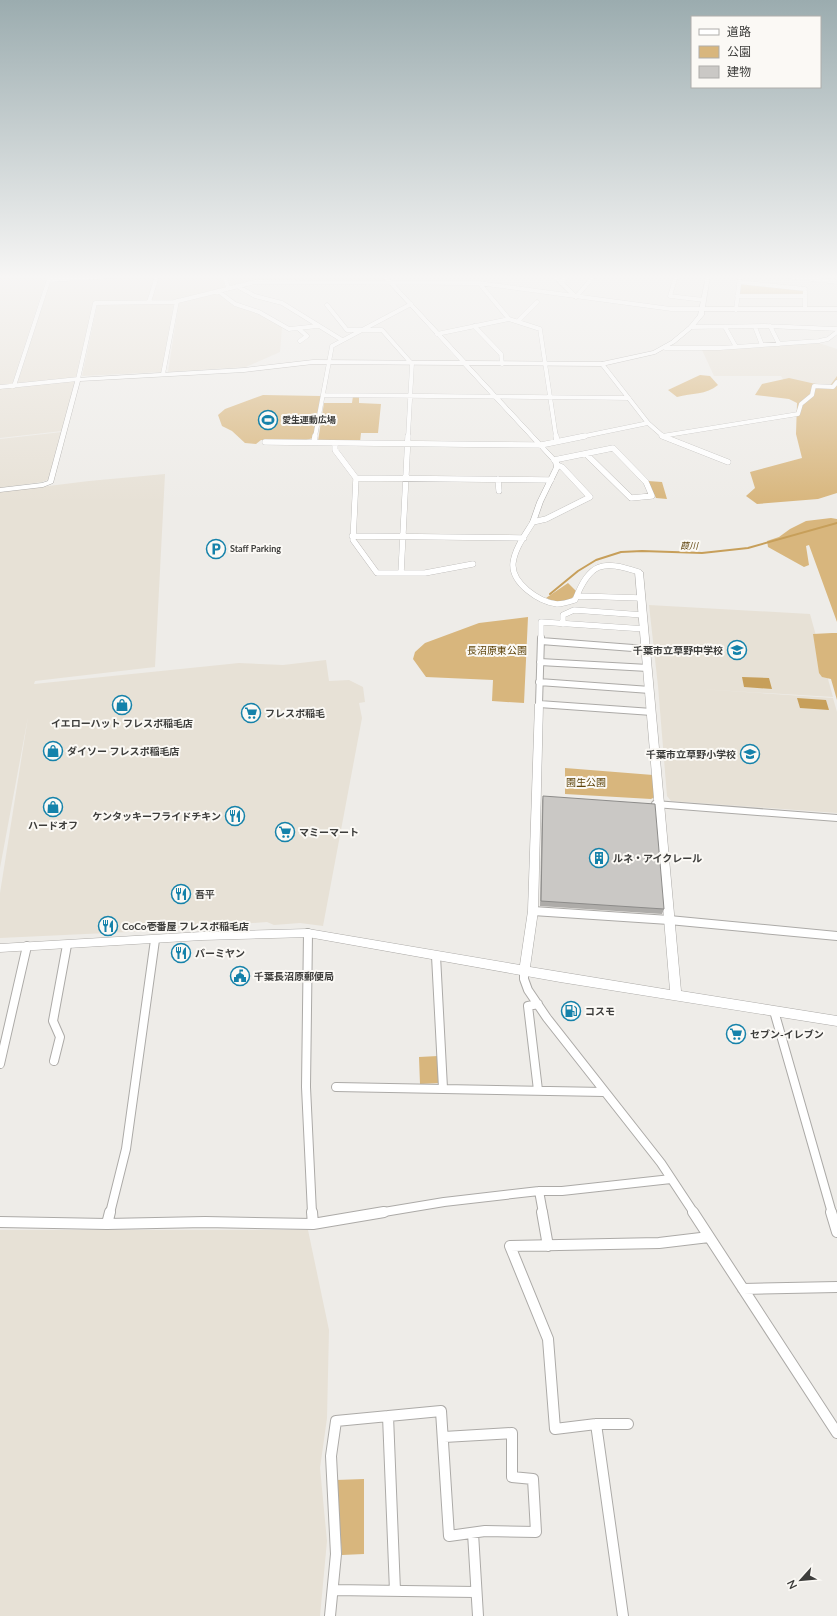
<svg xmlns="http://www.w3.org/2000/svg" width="837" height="1616" font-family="Lato,'Noto Sans JP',sans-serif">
<rect width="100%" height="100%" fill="#eeece8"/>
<!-- built -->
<path fill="#e7e1d6" d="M 0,276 L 47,276 L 12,385 L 0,386 Z
M 134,276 L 155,276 L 147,301 L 99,301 L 93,304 L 76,378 L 17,384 L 51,280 Z
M 158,276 L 223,276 L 226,287 L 174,300 L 151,301 Z
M 229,276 L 303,276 L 306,281 L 253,281 L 231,286 Z
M 306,276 L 382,276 L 386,281 L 309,280 Z
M 217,292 L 234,304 L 277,322 L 282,328 L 280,352 L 246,367 L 168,372 L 179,302 Z
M 174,302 L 162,372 L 82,376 L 97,306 L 102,304 Z
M 819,343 L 837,349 L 837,381 L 833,386 L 787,385 L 781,376 L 714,376 L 702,350 Z
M 75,380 L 62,431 L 0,438 L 0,388 Z
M 62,432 L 50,479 L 42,482 L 0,488 L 0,439 Z
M 165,474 L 155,667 L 35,681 L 34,684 L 239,663 L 283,665 L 326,660 L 329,681 L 349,680 L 363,687 L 365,702 L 359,703 L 362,718 L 323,926 L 300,923 L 274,925 L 267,922 L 150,931 L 0,938 L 0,893 L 28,717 L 0,868 L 0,492 L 89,481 Z
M 649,605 L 810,614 L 833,697 L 699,689 L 833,698 L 837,712 L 837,813 L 671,801 L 667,796 L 658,686 Z
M 0,1230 L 308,1230 L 329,1330 L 327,1418 L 320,1468 L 327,1541 L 320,1616 L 0,1616 Z"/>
<!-- green -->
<path fill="#d8b67d" d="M 741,283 L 804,291 L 803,294 L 739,295 Z
M 700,375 L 710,376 L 718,385 C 706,395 692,393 677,397 L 668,390 Z
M 837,376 L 837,493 L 818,499 L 757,504 L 746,496 L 755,488 L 750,472 L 802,458 L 796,434 L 797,403 L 789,399 L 755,395 L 762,384 L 789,378 L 829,387 Z
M 263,395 L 321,396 L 313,438 L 306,440 L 261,440 L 256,444 L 245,443 L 232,431 L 222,426 L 218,415 L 225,409 Z
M 353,396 L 359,396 L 359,403 L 381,404 L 378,433 L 361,433 L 360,442 L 318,441 L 324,403 L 352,403 Z
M 648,481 L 662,482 L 667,499 L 656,498 Z
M 831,518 L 837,519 L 837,622 L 809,545 L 806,546 L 809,565 L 804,567 L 768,547 L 767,541 L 779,537 L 790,529 L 806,521 Z
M 568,583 L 576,591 C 572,605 557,603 546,598 Z
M 528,617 L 524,703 L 492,701 L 493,680 L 426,677 L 413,659 L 415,652 L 425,643 L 479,623 Z
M 832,633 L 837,633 L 837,700 L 831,679 L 822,677 L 819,673 L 813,634 Z
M 565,768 L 653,775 L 655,797 L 651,799 L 565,794 Z
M 438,1056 L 440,1083 L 420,1084 L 419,1057 Z
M 364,1479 L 364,1554 L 342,1555 L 336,1480 Z"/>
<!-- water -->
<path fill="#c79f5a" d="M 742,677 L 769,678 L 772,689 L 744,687 Z
M 797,698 L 826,700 L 829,710 L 800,708 Z"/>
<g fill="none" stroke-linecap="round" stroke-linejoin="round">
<!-- stream -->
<path stroke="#c79f5a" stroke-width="2" d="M 550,594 L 578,571 L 596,560 L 621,552 L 642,551 L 702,553 L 748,548 L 837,523"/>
<!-- minor-far4 casing -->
<g stroke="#acaaa7" stroke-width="4.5">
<path id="minor-far4" d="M 225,276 L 228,288
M 676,276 L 670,296 L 704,300
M 785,276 L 837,282
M 49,280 L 114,276
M 739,282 L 805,289
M 479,283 L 509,319 L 540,329 L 556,437
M 561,283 L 566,276
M 237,286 L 255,296 L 282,303 L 342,340
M 218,291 L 235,304 L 259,312 L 289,329 L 318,326
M 805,291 L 805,309
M 737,296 L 805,296
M 576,297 L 594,276
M 149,302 L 157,276
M 327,305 L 347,330 L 382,330 L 412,364 L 408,437
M 736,310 L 740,276
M 518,321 L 537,302
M 474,326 L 501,354 L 502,364
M 770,326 L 779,344
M 691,327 L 765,326 L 837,329
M 725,327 L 736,347
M 755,327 L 762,345
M 299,329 L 307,336 L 300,341
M 437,334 L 509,319
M 665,348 L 720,348 L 819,341 L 828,339 L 837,332
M 602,364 L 648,423 L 664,437
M 163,374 L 177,301
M 14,386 L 50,276
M 0,387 L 78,379 L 95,303 L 174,302 L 255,282 L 479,283 L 671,309 L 703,309
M 323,395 L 629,398
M 662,436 L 798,414 L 801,404 L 812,395 L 814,386 L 833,387 L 837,382
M 315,437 L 332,346 L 411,304
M 580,437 L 648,423"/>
</g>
<!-- minor-far3 casing -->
<g stroke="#acaaa7" stroke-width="6">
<path id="minor-far3" d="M 556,436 L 557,442
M 662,436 L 728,462
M 265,442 L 541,445 L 585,436
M 314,443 L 315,436
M 335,443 L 335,450 L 356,478 L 353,540 L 377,573 L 425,573 L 473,564
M 554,460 L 613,448 L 646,482 L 652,496 L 631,498 L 586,454
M 557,465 L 562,467 L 590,497 L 546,519 L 533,522 C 525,535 515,548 513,563 C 511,583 539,602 557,604 C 563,604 569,602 575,600 C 590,562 602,560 639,572
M 356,478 L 551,480
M 498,479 L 499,491
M 352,536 L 524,538
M 401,573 L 408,436
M 577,596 L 641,598
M 563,624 L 563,615 L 574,610 L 643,615
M 541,639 L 541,622 L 645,629"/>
</g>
<!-- minor-far2 casing -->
<g stroke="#acaaa7" stroke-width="8">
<path id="minor-far2" d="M 541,638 L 539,704 L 652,712
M 541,641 L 646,649
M 540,662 L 648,668
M 539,682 L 650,690
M 655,804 L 837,818"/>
</g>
<!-- minor-far1 casing -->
<g stroke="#acaaa7" stroke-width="10">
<path id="minor-far1" d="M 533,911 L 669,920 L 837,936
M 308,933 L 306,1087 L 312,1213
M 436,956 L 443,1088
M 524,971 L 524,979 L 528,990 L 547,1018 L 661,1163 L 694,1213
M 538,1004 L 528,1006 L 538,1090
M 774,1011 L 832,1213
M 54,1061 L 60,1037 L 53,1021 L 67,945
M 0,1064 L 27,946
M 336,1087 L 604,1092
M 539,1191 L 543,1213
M 110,1213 L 126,1149 L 155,940
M 378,1213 L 444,1202 L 539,1191 L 562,1191 L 671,1179"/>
</g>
<!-- minor casing -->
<g stroke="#acaaa7" stroke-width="12">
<path id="minor" d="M 312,1212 L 313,1224
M 542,1212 L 548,1246
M 693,1212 L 837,1433
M 831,1212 L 837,1232
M 0,1222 L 107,1224 L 205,1222 L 313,1224 L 384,1212
M 107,1224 L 110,1212
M 743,1289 L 837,1287
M 388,1416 L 395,1591
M 596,1424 L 623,1616
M 628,1424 L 596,1424 L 555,1429 L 548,1339 L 510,1246 L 659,1243 L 709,1237
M 473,1533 L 478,1616
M 333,1590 L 475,1592
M 330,1616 L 336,1554 L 331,1456 L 336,1421 L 441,1411 L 449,1536 L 485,1531 L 536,1532 L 533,1479 L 512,1477 L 512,1433 L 444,1437"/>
</g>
<!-- tertiary casing -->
<g stroke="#acaaa7" stroke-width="1">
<path id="tertiary" d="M 382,276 L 387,276 L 466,361 L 602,362 L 653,351 L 671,341 L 689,326 L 698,315 L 706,276 L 710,276 L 705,307 L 837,307 L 837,311 L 704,311 L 704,315 L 693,328 L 675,343 L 655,354 L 602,366 L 469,365 L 559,462 L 560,467 L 543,502 L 536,522 L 533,524 L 530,522 L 537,502 L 554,467 L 553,462 L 463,365 L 313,364 L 244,372 L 80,381 L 53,483 L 43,487 L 0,492 L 0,488 L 42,483 L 48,481 L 76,378 L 244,368 L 313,360 L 460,361 Z
M 552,276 L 557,276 L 578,296 L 578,298 L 574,298 Z
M 636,570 L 639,570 L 643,572 L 681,991 L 837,1016 L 837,1026 L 560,982 L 308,937 L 202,940 L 0,952 L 0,944 L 202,932 L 308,929 L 520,965 L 528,911 L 535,704 L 539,701 L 543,704 L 538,911 L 530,967 L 670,990 L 635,572 Z"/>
</g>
<!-- minor-far4 -->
<use href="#minor-far4" stroke="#fff" stroke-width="4"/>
<!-- minor-far3 -->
<use href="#minor-far3" stroke="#fff" stroke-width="5.5"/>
<!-- minor-far2 -->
<use href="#minor-far2" stroke="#fff" stroke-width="6"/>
<!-- minor-far1 -->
<use href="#minor-far1" stroke="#fff" stroke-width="8"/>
<!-- minor -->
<use href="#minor" stroke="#fff" stroke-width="10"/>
<!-- tertiary -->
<use href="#tertiary" fill="#fff" fill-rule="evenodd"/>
</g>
<!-- wall -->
<path fill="#aeaca9" d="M 543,796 L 664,909 L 662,914 L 540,906 L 542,801 Z"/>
<!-- building -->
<path fill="#cac8c5" stroke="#8d8c8a" d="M 543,796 L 655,804 L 664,909 L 541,901 Z"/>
<!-- sky -->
<linearGradient id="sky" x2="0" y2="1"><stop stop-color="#9bacaf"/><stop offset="0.55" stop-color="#f7f6f5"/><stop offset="1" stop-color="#f7f6f5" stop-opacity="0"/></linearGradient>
<rect width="837" height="503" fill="url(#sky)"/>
<!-- icons -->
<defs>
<g id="stadium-ring" transform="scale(1)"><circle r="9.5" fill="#fbf9f5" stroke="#1582aa" stroke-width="1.5"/><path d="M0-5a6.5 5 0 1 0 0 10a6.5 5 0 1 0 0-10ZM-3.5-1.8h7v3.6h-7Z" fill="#1582aa"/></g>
<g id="parking-ring" transform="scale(1)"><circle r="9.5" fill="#fbf9f5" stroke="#1582aa" stroke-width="1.5"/><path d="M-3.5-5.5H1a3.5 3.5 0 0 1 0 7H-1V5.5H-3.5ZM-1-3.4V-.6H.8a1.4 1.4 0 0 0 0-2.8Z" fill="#1582aa"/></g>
<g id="school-ring" transform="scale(1)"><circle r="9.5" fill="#fbf9f5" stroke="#1582aa" stroke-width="1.5"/><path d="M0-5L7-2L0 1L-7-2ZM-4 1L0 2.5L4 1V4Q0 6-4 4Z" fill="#1582aa"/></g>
<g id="shop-ring" transform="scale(1)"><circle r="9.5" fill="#fbf9f5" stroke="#1582aa" stroke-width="1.5"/><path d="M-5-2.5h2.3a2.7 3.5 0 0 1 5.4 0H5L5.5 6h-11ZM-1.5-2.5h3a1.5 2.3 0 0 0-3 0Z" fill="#1582aa"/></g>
<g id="supermarket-ring" transform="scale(1)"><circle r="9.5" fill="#fbf9f5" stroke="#1582aa" stroke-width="1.5"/><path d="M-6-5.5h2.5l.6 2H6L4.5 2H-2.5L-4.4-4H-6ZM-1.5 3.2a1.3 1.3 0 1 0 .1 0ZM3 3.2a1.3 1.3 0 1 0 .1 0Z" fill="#1582aa"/></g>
<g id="restaurant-ring" transform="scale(1)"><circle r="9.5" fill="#fbf9f5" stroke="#1582aa" stroke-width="1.5"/><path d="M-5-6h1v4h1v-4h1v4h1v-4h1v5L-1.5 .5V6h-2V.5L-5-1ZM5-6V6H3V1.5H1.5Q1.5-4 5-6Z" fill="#1582aa"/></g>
<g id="building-ring" transform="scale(1)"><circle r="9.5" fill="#fbf9f5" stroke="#1582aa" stroke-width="1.5"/><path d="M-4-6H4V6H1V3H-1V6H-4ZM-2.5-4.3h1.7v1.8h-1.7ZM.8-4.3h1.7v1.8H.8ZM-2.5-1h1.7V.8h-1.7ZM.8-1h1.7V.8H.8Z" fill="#1582aa"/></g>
<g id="civic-ring" transform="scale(1)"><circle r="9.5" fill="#fbf9f5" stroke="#1582aa" stroke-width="1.5"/><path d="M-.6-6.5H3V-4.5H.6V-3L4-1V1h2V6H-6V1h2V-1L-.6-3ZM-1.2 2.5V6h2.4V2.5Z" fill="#1582aa"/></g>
<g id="fuel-ring" transform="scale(1)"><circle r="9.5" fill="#fbf9f5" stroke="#1582aa" stroke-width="1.5"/><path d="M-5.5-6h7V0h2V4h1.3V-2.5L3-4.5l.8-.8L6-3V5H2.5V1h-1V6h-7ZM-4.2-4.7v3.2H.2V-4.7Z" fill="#1582aa"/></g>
</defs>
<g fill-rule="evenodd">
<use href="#stadium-ring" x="268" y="420"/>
<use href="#parking-ring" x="216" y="549"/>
<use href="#school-ring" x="737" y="650"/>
<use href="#shop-ring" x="122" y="705"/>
<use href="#supermarket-ring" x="251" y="713"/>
<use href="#shop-ring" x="53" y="751"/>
<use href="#school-ring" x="750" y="754"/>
<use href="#shop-ring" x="53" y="807"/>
<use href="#restaurant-ring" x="235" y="816"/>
<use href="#supermarket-ring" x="285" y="832"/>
<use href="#building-ring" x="599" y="858"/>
<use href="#restaurant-ring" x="181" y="894"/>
<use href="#restaurant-ring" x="108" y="926"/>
<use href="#restaurant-ring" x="181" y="953"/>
<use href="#civic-ring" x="240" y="976"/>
<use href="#fuel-ring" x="571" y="1011"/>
<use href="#supermarket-ring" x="736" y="1034"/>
</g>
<g text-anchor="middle" stroke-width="4" stroke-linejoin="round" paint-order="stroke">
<!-- far-poi labels -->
<g font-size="9" font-weight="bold" fill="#3d3d3b" stroke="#fbf9f5" text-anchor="start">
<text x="282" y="423">愛生運動広場</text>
<text x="230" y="552">Staff Parking</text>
</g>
<!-- far-water labels -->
<g font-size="9" font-style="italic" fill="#634812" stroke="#fbf9f5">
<text x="689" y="549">葭川</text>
</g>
<!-- park labels -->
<g font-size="10" fill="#5d4209" stroke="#fbf9f5">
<text x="497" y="654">長沼原東公園</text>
<text x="586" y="786">園生公園</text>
</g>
<!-- poi labels -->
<g font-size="10" font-weight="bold" fill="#3d3d3b" stroke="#fbf9f5" text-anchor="start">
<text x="723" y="654" text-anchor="end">千葉市立草野中学校</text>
<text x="265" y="717">フレスポ稲毛</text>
<text x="122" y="727" text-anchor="middle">イエローハット フレスポ稲毛店</text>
<text x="67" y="755">ダイソー フレスポ稲毛店</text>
<text x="736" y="758" text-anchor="end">千葉市立草野小学校</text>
<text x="221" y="820" text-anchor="end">ケンタッキーフライドチキン</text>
<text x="53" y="829" text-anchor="middle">ハードオフ</text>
<text x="299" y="836">マミーマート</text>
<text x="613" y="862">ルネ・アイクレール</text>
<text x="195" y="898">吾平</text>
<text x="122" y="930">CoCo壱番屋 フレスポ稲毛店</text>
<text x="195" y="957">バーミヤン</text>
<text x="254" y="980">千葉長沼原郵便局</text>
<text x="585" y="1015">コスモ</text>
<text x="750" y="1038">セブン-イレブン</text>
</g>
</g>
<!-- legend -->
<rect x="691" y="16" width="130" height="72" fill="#fbf9f5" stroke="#afaeab"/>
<rect x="699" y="29" width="20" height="6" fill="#ffffff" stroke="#afaeab"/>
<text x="727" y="36" font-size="12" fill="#3d3d3b">道路</text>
<rect x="699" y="46" width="20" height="12" fill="#d8b67d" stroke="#afaeab"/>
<text x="727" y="56" font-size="12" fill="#3d3d3b">公園</text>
<rect x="699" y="66" width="20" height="12" fill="#cac8c5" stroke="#afaeab"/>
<text x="727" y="76" font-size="12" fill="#3d3d3b">建物</text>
<!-- north arrow -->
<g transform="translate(801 1580) rotate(243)" stroke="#fbf9f5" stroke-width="3" paint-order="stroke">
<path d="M0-3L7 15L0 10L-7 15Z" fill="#3d3d3b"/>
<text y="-6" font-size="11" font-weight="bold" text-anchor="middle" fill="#3d3d3b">N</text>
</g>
</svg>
